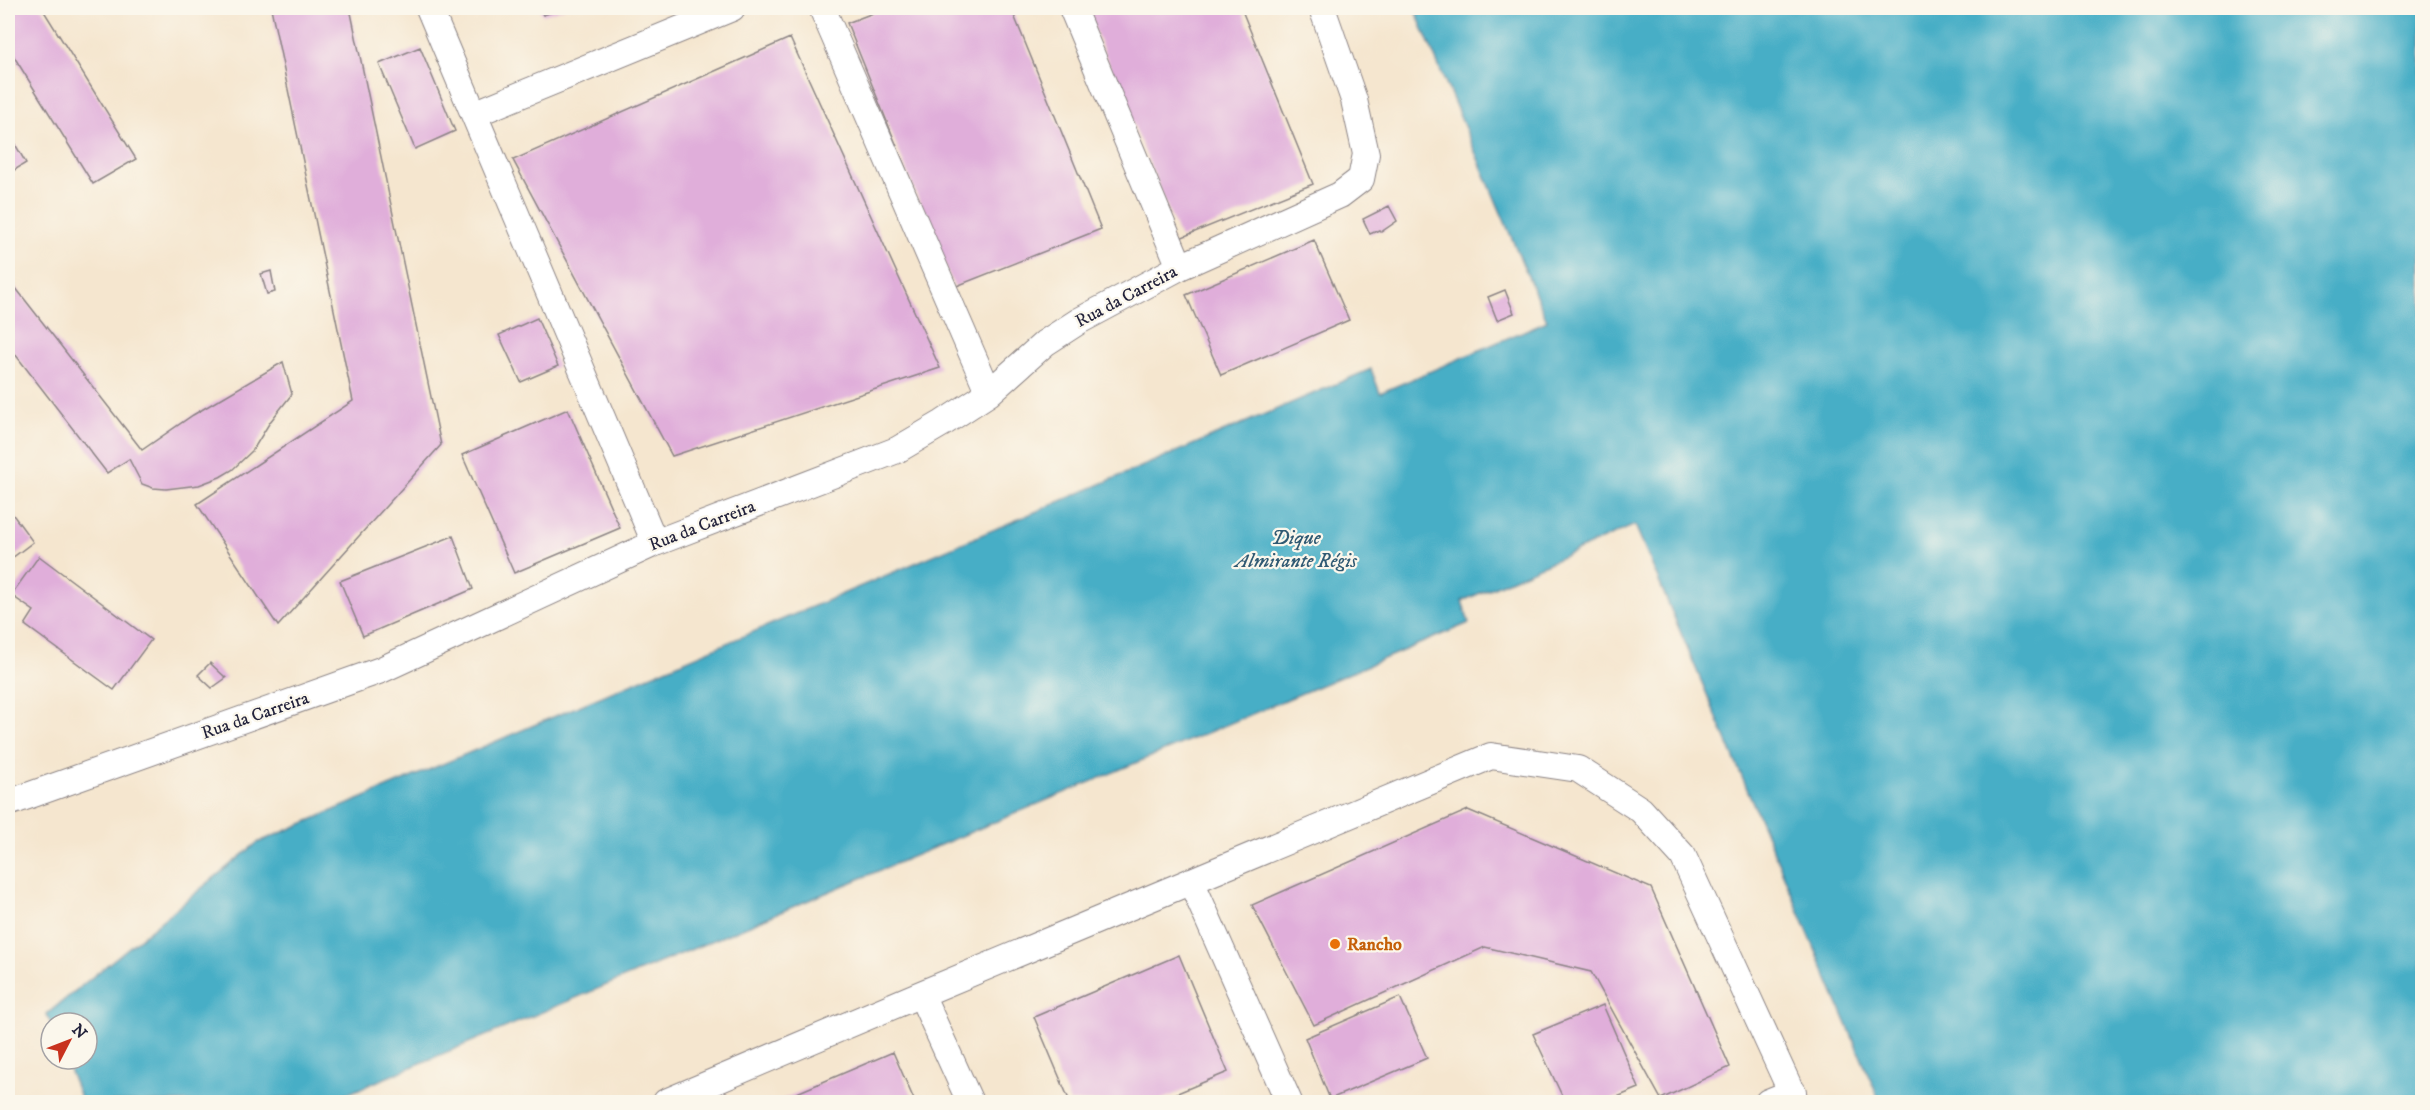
<svg xmlns="http://www.w3.org/2000/svg" width="2430" height="1110" font-family="'IM FELL DW Pica',serif">
<rect width="100%" height="100%" fill="#fbf7ec"/>
<filter id="ink" filterUnits="userSpaceOnUse"><feTurbulence type="fractalNoise" baseFrequency=".0167" numOctaves="2"/><feDisplacementMap in="SourceGraphic" scale="12" xChannelSelector="R" yChannelSelector="G"/><feConvolveMatrix kernelMatrix="1 2 1 2 8 2 1 2 1" color-interpolation-filters="sRGB"/></filter>
<filter id="wash" filterUnits="userSpaceOnUse"><feTurbulence type="fractalNoise" baseFrequency=".008" numOctaves="4" result="noise"/><feDisplacementMap in="SourceGraphic" scale="24" xChannelSelector="R" yChannelSelector="G"/><feGaussianBlur stdDeviation="1.35" result="paint"/><feColorMatrix in="noise" values="0 0 0 0 0 0 0 0 0 0 0 0 0 0 0 0 0 1.4 0 .05"/><feComposite in="paint" operator="in"/></filter>
<g filter="url(#wash)">
<rect width="100%" height="100%" fill="#f5e6cf"/>
<!-- water -->
<path fill="#46aec6" stroke="#346880" stroke-width="1.5" d="M 1414,8 L 2422,8 L 2422,1102 L 1880,1102 L 1635,525 L 1462,601 L 1469,623 L 347,1094 L 223,1102 L 82,1102 L 65,1059 L 87,1059 L 87,1023 L 51,1023 L 51,1025 L 47,1014 L 257,843 L 1371,369 L 1380,393 L 1547,321 Z"/>
<g id="blocks">
<!-- building -->
<path fill="#e0aeda" d="M 8,8 L 42,8 L 136,159 L 93,184 L 8,47 Z
M 271,8 L 350,8 L 441,445 L 278,626 L 197,504 L 353,401 Z
M 539,8 L 565,8 L 543,15 Z
M 886,8 L 1011,8 L 1101,229 L 954,287 L 847,23 Z
M 1086,8 L 1241,8 L 1313,184 L 1180,238 Z
M 790,38 L 940,368 L 672,456 L 513,160 Z
M 420,47 L 455,131 L 415,149 L 379,64 Z
M 8,132 L 26,163 L 8,174 Z
M 1389,206 L 1397,221 L 1381,232 L 1379,230 L 1370,234 L 1363,219 Z
M 1314,240 L 1349,320 L 1221,375 L 1186,295 Z
M 271,271 L 275,292 L 267,294 L 261,274 Z
M 8,278 L 142,450 L 193,415 L 283,362 L 292,394 L 270,422 L 253,450 L 232,470 L 220,477 L 199,485 L 166,489 L 153,488 L 142,484 L 129,459 L 107,473 L 8,345 Z
M 1505,290 L 1514,313 L 1497,320 L 1488,297 Z
M 537,318 L 558,366 L 521,382 L 499,335 Z
M 568,409 L 620,528 L 514,573 L 462,455 Z
M 8,508 L 33,542 L 8,561 Z
M 453,536 L 473,589 L 363,636 L 340,581 Z
M 39,556 L 151,640 L 114,690 L 25,625 L 34,611 L 11,595 Z
M 210,663 L 226,678 L 212,688 L 198,675 Z
M 1468,810 L 1651,888 L 1730,1067 L 1661,1099 L 1591,972 L 1485,947 L 1314,1025 L 1252,905 Z
M 1179,955 L 1228,1072 L 1156,1102 L 1070,1102 L 1034,1017 Z
M 1400,997 L 1427,1058 L 1330,1099 L 1305,1038 Z
M 1603,1005 L 1639,1088 L 1605,1102 L 1565,1102 L 1533,1034 Z
M 893,1052 L 915,1102 L 776,1102 Z"/>
</g>
</g>
<g filter="url(#ink)">
<use href="#blocks" fill-opacity="0" stroke="#8c8485" stroke-width="1.5"/>
<g fill="none" stroke-linecap="round" stroke-linejoin="round">
<!-- lane casing -->
<g stroke="#8c8485" stroke-width="28">
<path id="lane" d="M 429,8 L 655,543
M 822,8 L 989,393
M 1072,8 L 1180,267
M 474,114 L 732,8
M 8,803 L 381,670 L 655,543 L 897,450 L 943,423 L 989,393 L 1045,343 L 1079,321 L 1180,267 L 1340,195 L 1361,179 L 1366,154 L 1354,100 L 1322,8
M 1191,881 L 1289,1102
M 921,994 L 970,1102
M 666,1102 L 921,994 L 1491,756 L 1578,769 L 1641,810 L 1683,856 L 1796,1102
M 1768,1102 L 1793,1092"/>
</g>
<!-- lane -->
<use href="#lane" stroke="#fff" stroke-width="26"/>
</g>
</g>
<!-- markers -->
<circle fill="#e8710a" stroke="#fbf7ec" stroke-width="2" cx="1335" cy="944" r="6"/>
<g text-anchor="middle" stroke-width="4.5" stroke-linejoin="round" paint-order="stroke">
<!-- street labels -->
<g font-size="18" fill="#22223b" stroke="#fbf7ec">
<text transform="translate(1126 296) rotate(-28)" y="6">Rua da Carreira</text>
<text transform="translate(702 525) rotate(-21)" y="6">Rua da Carreira</text>
<text transform="translate(255 715) rotate(-19)" y="6">Rua da Carreira</text>
</g>
<!-- food labels -->
<g font-size="18" font-weight="bold" fill="#c56008" stroke="#fbf7ec" text-anchor="start">
<text x="1347" y="950">Rancho</text>
</g>
<!-- water labels -->
<g font-size="20" font-style="italic" fill="#305a73" stroke="#fbf7ec">
<text x="1296" y="544">Dique<tspan x="1296" dy="23">Almirante Régis</tspan></text>
</g>
</g>
<!-- margin -->
<rect width="2430" height="1110" fill="none" stroke="#fbf7ec" stroke-width="30"/>
<!-- north arrow -->
<g transform="translate(69 1041) rotate(48)"><circle r="28" fill="#fbf7ec" stroke="#a4a2a5" stroke-width="1.5"/>
<path d="M0-4.5L10 22L0 15L-10 22Z" fill="#c8321e"/>
<text y="-9" font-size="16" font-weight="bold" text-anchor="middle" fill="#22223b">N</text>
</g>
</svg>
